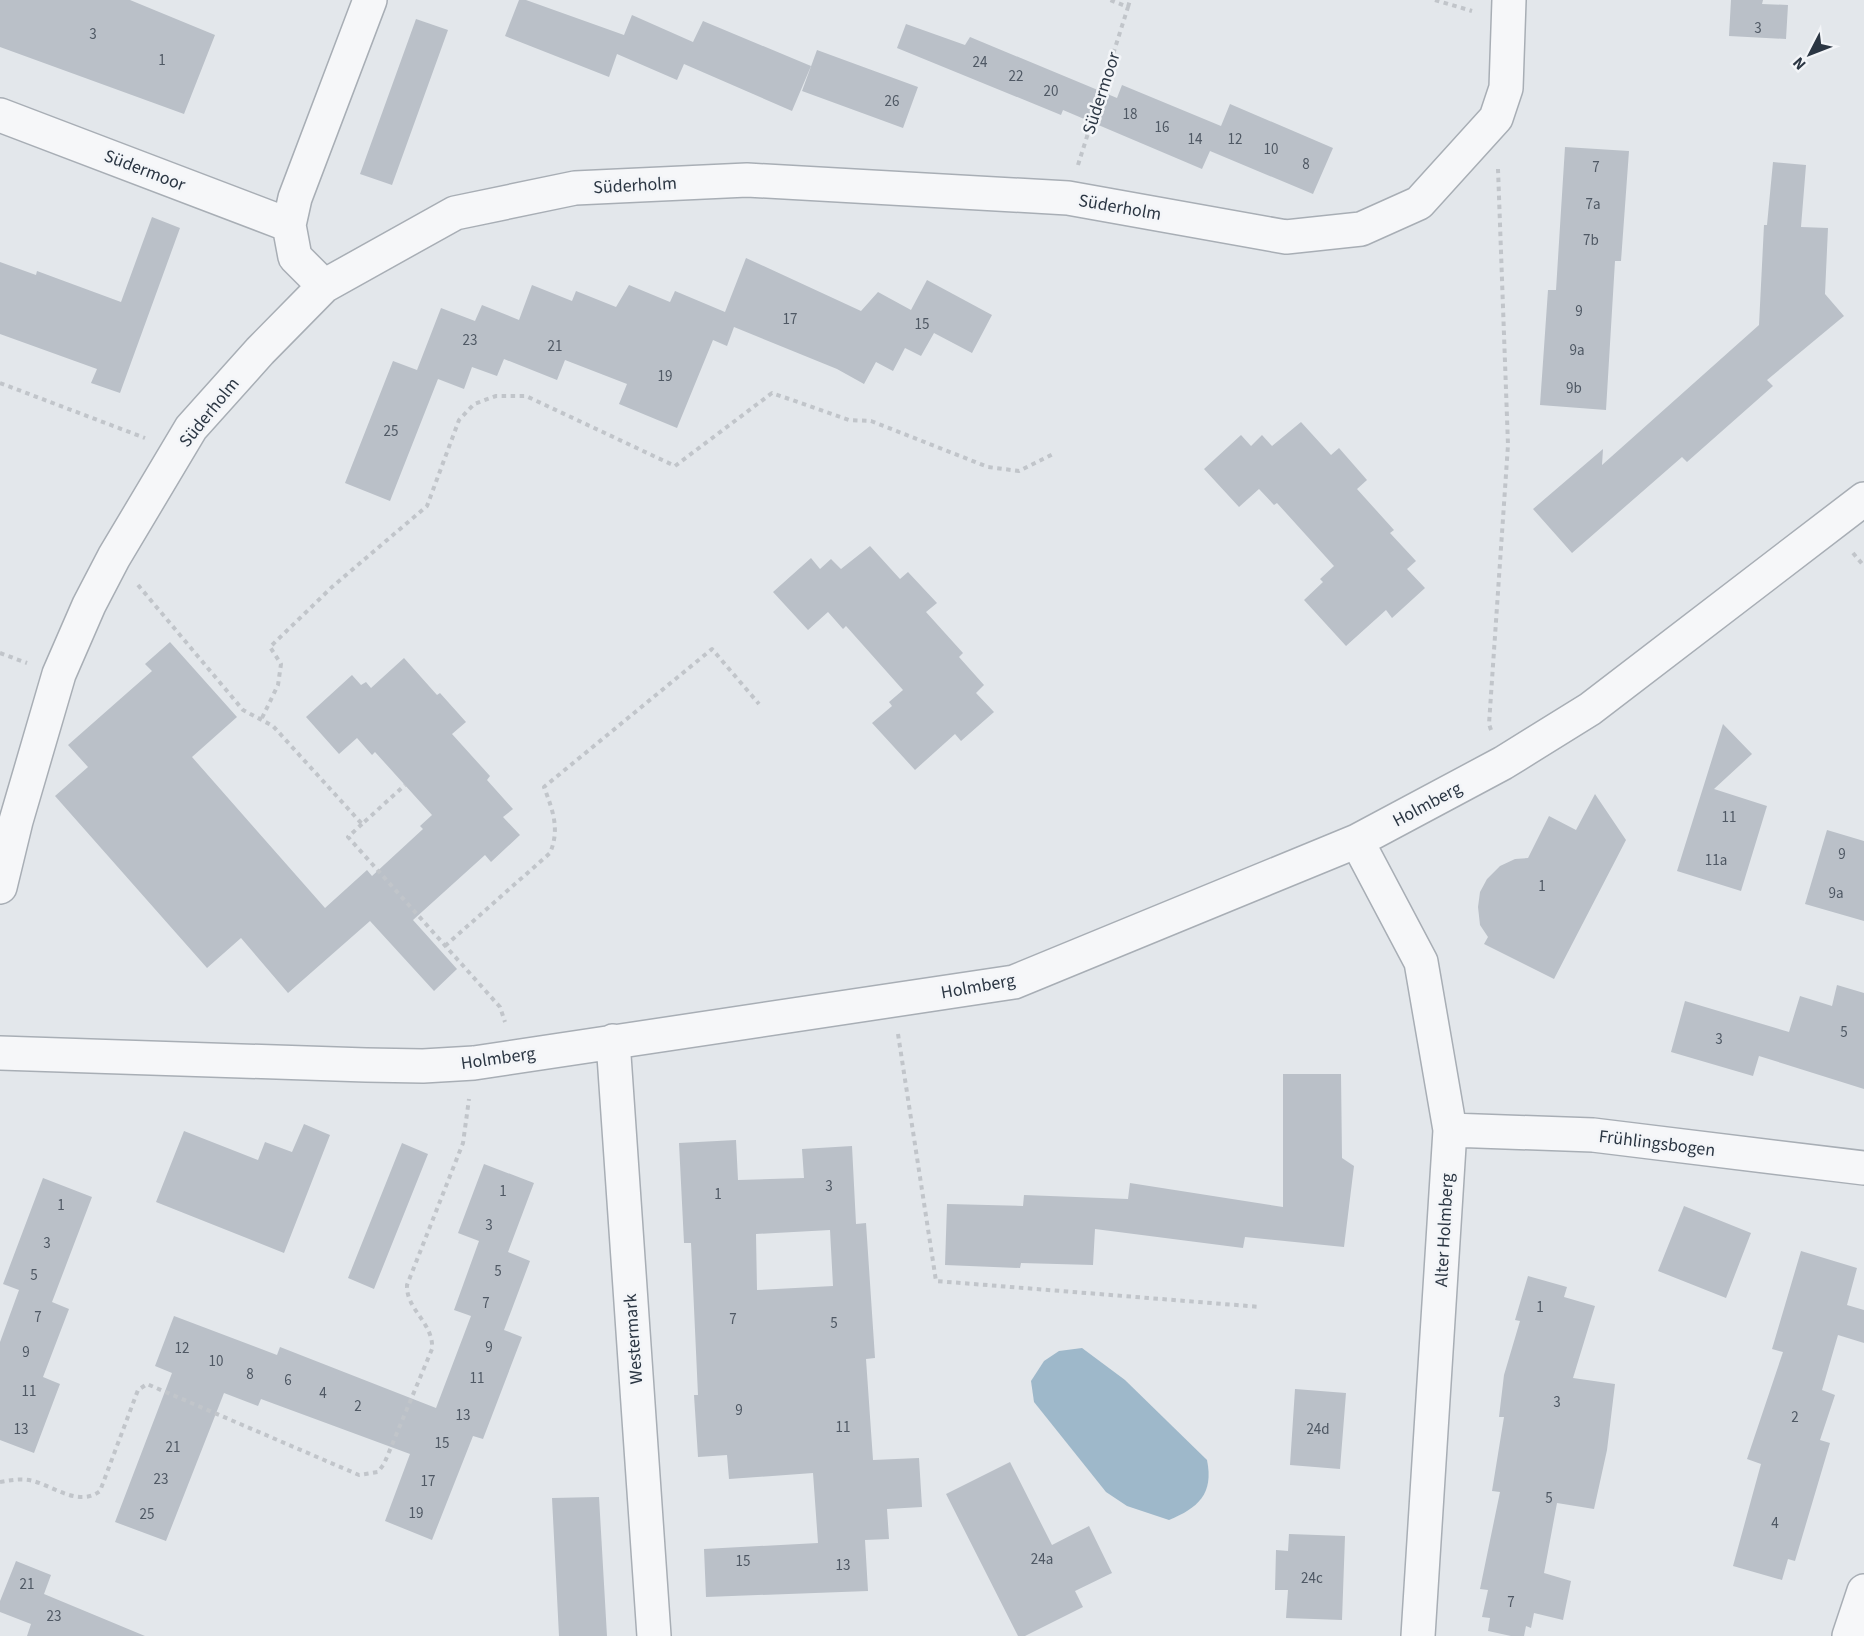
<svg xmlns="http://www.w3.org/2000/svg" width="1864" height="1636" font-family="'Source Sans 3',sans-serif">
<rect width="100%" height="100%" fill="#e3e7eb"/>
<!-- water -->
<path fill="#9eb8ca" d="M 1082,1348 L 1125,1380 L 1207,1460 C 1214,1494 1198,1508 1169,1520 L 1127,1506 L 1106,1492 L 1034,1402 L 1031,1381 L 1044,1361 L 1059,1351 Z"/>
<!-- building -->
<path fill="#bac0c8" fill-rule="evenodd" d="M 0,0 L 130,0 L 215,35 L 184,114 L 0,47 Z
M 519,0 L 526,0 L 624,35 L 632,15 L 693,42 L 703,21 L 811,66 L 792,111 L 684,64 L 677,80 L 617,54 L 609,77 L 505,36 Z
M 1731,0 L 1763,0 L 1762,4 L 1788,5 L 1786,39 L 1729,36 Z
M 416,19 L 448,30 L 392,185 L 360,174 Z
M 906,24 L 965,45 L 970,37 L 1117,98 L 1122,85 L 1221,126 L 1230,104 L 1333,148 L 1313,194 L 1210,151 L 1202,169 L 1063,110 L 1061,115 L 897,48 Z
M 817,50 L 918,87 L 903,128 L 802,91 Z
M 1565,147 L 1629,151 L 1621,261 L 1615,261 L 1606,410 L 1540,405 L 1548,290 L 1556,290 Z
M 1773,162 L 1806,165 L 1801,227 L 1828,228 L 1825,294 L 1844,316 L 1767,380 L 1773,386 L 1687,462 L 1682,457 L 1572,553 L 1533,509 L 1603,449 L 1602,465 L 1759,325 L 1764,225 L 1767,225 Z
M 152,217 L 180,228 L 120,393 L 91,383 L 97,369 L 0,334 L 0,262 L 36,275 L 37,271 L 121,302 Z
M 746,258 L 861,311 L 878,292 L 911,310 L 927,280 L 992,315 L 972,353 L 934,333 L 921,356 L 905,348 L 893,371 L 876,362 L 864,384 L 837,369 L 734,327 L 727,346 L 713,340 L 677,428 L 619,404 L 627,384 L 565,360 L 557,380 L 504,359 L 497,376 L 472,367 L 464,389 L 438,379 L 390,501 L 345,483 L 393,361 L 417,370 L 441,308 L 475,321 L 482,305 L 519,320 L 532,285 L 572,301 L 576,291 L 616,307 L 629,285 L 670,302 L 675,291 L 725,312 Z
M 1301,422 L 1331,455 L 1339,448 L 1367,480 L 1357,489 L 1394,530 L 1390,533 L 1416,561 L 1407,569 L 1425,588 L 1392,618 L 1386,610 L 1346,646 L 1304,600 L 1323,582 L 1320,579 L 1334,566 L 1277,503 L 1274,505 L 1259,489 L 1239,507 L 1204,469 L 1241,435 L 1251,446 L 1262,435 L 1272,446 Z
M 870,546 L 900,579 L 908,572 L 937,603 L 926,612 L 963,653 L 959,657 L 984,685 L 976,693 L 994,712 L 961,741 L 955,734 L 915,770 L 872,723 L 892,706 L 889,702 L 903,690 L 846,626 L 843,629 L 828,612 L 808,630 L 773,592 L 811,558 L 820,569 L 831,559 L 841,569 Z
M 170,642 L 237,717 L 192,757 L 325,908 L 367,870 L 372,876 L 423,829 L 420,826 L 432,815 L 375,752 L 372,755 L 357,738 L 339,754 L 306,717 L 352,675 L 361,685 L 366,682 L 371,688 L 404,658 L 437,695 L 440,693 L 466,722 L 452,734 L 490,776 L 487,780 L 513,809 L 503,817 L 520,835 L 491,862 L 485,855 L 413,920 L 457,969 L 434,991 L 370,921 L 288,993 L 241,938 L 207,968 L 55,796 L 88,767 L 68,745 L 152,671 L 145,664 Z
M 1723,724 L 1752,754 L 1714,789 L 1767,806 L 1741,891 L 1677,871 Z
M 1595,794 L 1626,840 L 1554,979 L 1484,944 L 1488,937 L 1480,925 L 1478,907 L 1480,892 L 1487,879 L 1500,866 L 1515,859 L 1528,858 L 1549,816 L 1576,830 Z
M 1827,830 L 1864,841 L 1864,921 L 1805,904 Z
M 1837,985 L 1864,993 L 1864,1089 L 1759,1056 L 1753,1076 L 1671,1052 L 1685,1001 L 1789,1032 L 1800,996 L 1832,1006 Z
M 1283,1074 L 1341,1074 L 1342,1158 L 1354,1166 L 1344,1247 L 1245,1237 L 1243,1248 L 1095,1229 L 1093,1265 L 1021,1263 L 1020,1268 L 945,1265 L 947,1204 L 1023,1206 L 1024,1195 L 1128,1199 L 1130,1183 L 1283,1207 Z
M 304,1124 L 330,1135 L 284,1253 L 156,1202 L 184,1131 L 258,1160 L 265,1142 L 292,1152 Z
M 736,1140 L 738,1180 L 804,1178 L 802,1149 L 852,1146 L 856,1224 L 866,1223 L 875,1358 L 866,1359 L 873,1460 L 919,1458 L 922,1507 L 887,1509 L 889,1539 L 865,1540 L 868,1591 L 706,1597 L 704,1549 L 818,1543 L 813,1473 L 729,1479 L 727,1455 L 698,1457 L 694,1395 L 698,1395 L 691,1243 L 684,1243 L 679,1143 ZM 830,1230 L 833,1286 L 757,1290 L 756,1234 Z
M 402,1143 L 428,1154 L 374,1289 L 348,1278 Z
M 484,1164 L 534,1183 L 508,1252 L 530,1261 L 504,1330 L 522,1337 L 483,1439 L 473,1436 L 432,1540 L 385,1521 L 410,1454 L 261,1399 L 258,1406 L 224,1393 L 166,1541 L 115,1522 L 172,1373 L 155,1366 L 174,1316 L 277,1355 L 280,1347 L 436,1408 L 471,1316 L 454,1310 L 479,1241 L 458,1233 Z
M 43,1178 L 92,1197 L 52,1302 L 69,1309 L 43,1377 L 60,1384 L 34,1453 L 0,1440 L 0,1342 L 19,1290 L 3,1284 Z
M 1684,1206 L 1751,1233 L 1726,1298 L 1658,1271 Z
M 1801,1251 L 1857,1268 L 1847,1305 L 1864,1310 L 1864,1343 L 1838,1335 L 1822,1390 L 1835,1395 L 1820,1440 L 1830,1443 L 1795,1561 L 1788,1559 L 1782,1580 L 1733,1566 L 1761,1464 L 1747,1459 L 1783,1352 L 1772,1349 Z
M 1528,1276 L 1567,1287 L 1564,1297 L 1595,1306 L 1573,1378 L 1615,1384 L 1607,1450 L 1594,1509 L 1557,1503 L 1544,1573 L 1571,1581 L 1563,1620 L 1534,1613 L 1531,1628 L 1526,1626 L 1524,1636 L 1511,1636 L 1488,1631 L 1490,1618 L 1482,1617 L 1488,1590 L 1480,1589 L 1500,1492 L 1492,1491 L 1504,1417 L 1499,1417 L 1504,1375 L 1520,1321 L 1515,1320 Z
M 1295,1389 L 1346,1393 L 1340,1469 L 1290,1465 Z
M 1010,1462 L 1052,1545 L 1089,1526 L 1112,1573 L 1075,1591 L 1083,1607 L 1025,1636 L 1018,1636 L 946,1494 Z
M 599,1497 L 607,1636 L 559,1636 L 552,1498 Z
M 1289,1534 L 1345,1536 L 1342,1620 L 1286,1618 L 1288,1590 L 1275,1590 L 1276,1550 L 1288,1551 Z
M 16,1561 L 51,1575 L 44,1594 L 145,1636 L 27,1636 L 31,1624 L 0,1612 L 0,1601 Z"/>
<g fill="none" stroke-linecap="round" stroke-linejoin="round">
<!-- minor casing -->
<g stroke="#a8aeb5" stroke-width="36">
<path id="minor" d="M 0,115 L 289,225
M 324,286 L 295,257 L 289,225 L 295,198 L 370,0
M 1357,841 L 1421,962 L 1450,1130 L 1418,1636
M 0,887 L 16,821 L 59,674 L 89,605 L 114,557 L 191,428 L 260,351 L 324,286 L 455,213 L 575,188 L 747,180 L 1068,198 L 1286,237 L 1361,229 L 1419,203 L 1496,118 L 1506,88 L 1509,0
M 613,1041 L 654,1636
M 0,1053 L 366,1065 L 423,1066 L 474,1063 L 1014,982 L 1357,841 L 1503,763 L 1590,709 L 1864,499
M 1450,1130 L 1593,1135 L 1864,1168
M 1849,1636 L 1864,1591"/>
</g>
<!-- path -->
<path stroke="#c1c5ca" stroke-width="4" stroke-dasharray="4.5 4.5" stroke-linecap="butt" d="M 1435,0 L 1472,11
M 1128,7 L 1130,0
M 1078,165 L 1128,7 L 1110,0
M 0,383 L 145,438
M 1853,553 L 1864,566
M 138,585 L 243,710 L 273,726 L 362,824 L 405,785
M 0,653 L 27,663
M 262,718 L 278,685 L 281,664 L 270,647 L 332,587 L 427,506 L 459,420 L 474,404 L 496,396 L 526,396 L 675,466 L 772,393 L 849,420 L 871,421 L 988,467 L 1019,471 L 1053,454
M 1491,730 L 1489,724 L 1508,445 L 1498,169
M 362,824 L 348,837 L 500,1007 L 505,1022
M 445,946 L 550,853 C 560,829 553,811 544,787 L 712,649 L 759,704
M 898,1034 L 936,1281 L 1261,1307
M 0,1482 C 11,1480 22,1478 33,1481 C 55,1487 79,1507 100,1491 L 138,1390 L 147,1384 L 359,1475 L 378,1472 L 384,1464 L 432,1349 C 434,1323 406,1310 407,1285 L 463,1143 L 469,1099"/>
<!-- minor -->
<use href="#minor" stroke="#f6f7f9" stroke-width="33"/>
</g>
<g text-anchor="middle" stroke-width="5" stroke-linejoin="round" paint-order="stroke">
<!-- number labels -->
<g font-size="15" fill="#4f5864">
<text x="1758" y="33">3</text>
<text x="93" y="39">3</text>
<text x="162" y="65">1</text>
<text x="980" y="67">24</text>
<text x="1016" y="81">22</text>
<text x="1051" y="96">20</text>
<text x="892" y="106">26</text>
<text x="1130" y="119">18</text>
<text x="1162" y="132">16</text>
<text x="1195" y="144">14</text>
<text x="1235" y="144">12</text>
<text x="1271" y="154">10</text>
<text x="1306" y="169">8</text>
<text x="1596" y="172">7</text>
<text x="1593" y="209">7a</text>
<text x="1591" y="245">7b</text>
<text x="1579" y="316">9</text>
<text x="790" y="324">17</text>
<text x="922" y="329">15</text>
<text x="470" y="345">23</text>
<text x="555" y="351">21</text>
<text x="1577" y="355">9a</text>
<text x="665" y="381">19</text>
<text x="1574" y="393">9b</text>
<text x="391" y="436">25</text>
<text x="1729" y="822">11</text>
<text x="1842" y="859">9</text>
<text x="1716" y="865">11a</text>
<text x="1542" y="891">1</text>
<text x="1836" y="898">9a</text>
<text x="1844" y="1037">5</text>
<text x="1719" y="1044">3</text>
<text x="829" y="1191">3</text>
<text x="503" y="1196">1</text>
<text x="718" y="1199">1</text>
<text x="61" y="1210">1</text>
<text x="489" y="1230">3</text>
<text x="47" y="1248">3</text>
<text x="498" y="1276">5</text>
<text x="34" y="1280">5</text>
<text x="486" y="1308">7</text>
<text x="1540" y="1312">1</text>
<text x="38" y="1322">7</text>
<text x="733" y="1324">7</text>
<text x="834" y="1328">5</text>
<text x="489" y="1352">9</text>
<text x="182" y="1353">12</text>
<text x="26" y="1357">9</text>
<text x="216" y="1366">10</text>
<text x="250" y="1379">8</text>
<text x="477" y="1383">11</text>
<text x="288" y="1385">6</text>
<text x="29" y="1396">11</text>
<text x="323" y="1398">4</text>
<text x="1557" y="1407">3</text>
<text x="358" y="1411">2</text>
<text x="739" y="1415">9</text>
<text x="463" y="1420">13</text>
<text x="1795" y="1422">2</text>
<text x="843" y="1432">11</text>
<text x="21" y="1434">13</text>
<text x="1318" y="1434">24d</text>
<text x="442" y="1448">15</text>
<text x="173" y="1452">21</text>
<text x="161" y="1484">23</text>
<text x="428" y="1486">17</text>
<text x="1549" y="1503">5</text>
<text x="416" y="1518">19</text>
<text x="147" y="1519">25</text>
<text x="1775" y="1528">4</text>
<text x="1042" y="1564">24a</text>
<text x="743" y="1566">15</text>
<text x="843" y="1570">13</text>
<text x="1312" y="1583">24c</text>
<text x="27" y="1589">21</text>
<text x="1511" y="1607">7</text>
<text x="54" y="1621">23</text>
</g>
<!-- street labels -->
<g font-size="18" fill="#2b3643" stroke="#f3f5f8">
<text transform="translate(1101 93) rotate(-72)" y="6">Südermoor</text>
<text transform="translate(145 170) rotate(21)" y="6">Südermoor</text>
<text transform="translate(635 185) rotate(-3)" y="6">Süderholm</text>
<text transform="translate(1120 207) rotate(10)" y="6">Süderholm</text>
<text transform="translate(209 412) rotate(-51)" y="6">Süderholm</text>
<text transform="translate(1427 804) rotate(-28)" y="6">Holmberg</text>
<text transform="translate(978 986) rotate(-10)" y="6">Holmberg</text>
<text transform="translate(498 1058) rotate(-8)" y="6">Holmberg</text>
<text transform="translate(1657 1143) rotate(7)" y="6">Frühlingsbogen</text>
<text transform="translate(1444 1230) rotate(-87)" y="6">Alter Holmberg</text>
<text transform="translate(633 1339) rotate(-94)" y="6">Westermark</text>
</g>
</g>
<!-- north arrow -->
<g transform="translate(1810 54) rotate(228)" stroke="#f3f5f8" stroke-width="4.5" paint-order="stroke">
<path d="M0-4.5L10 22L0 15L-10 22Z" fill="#2b3643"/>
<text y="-9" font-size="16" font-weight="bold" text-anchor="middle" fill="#2b3643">N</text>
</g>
</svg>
